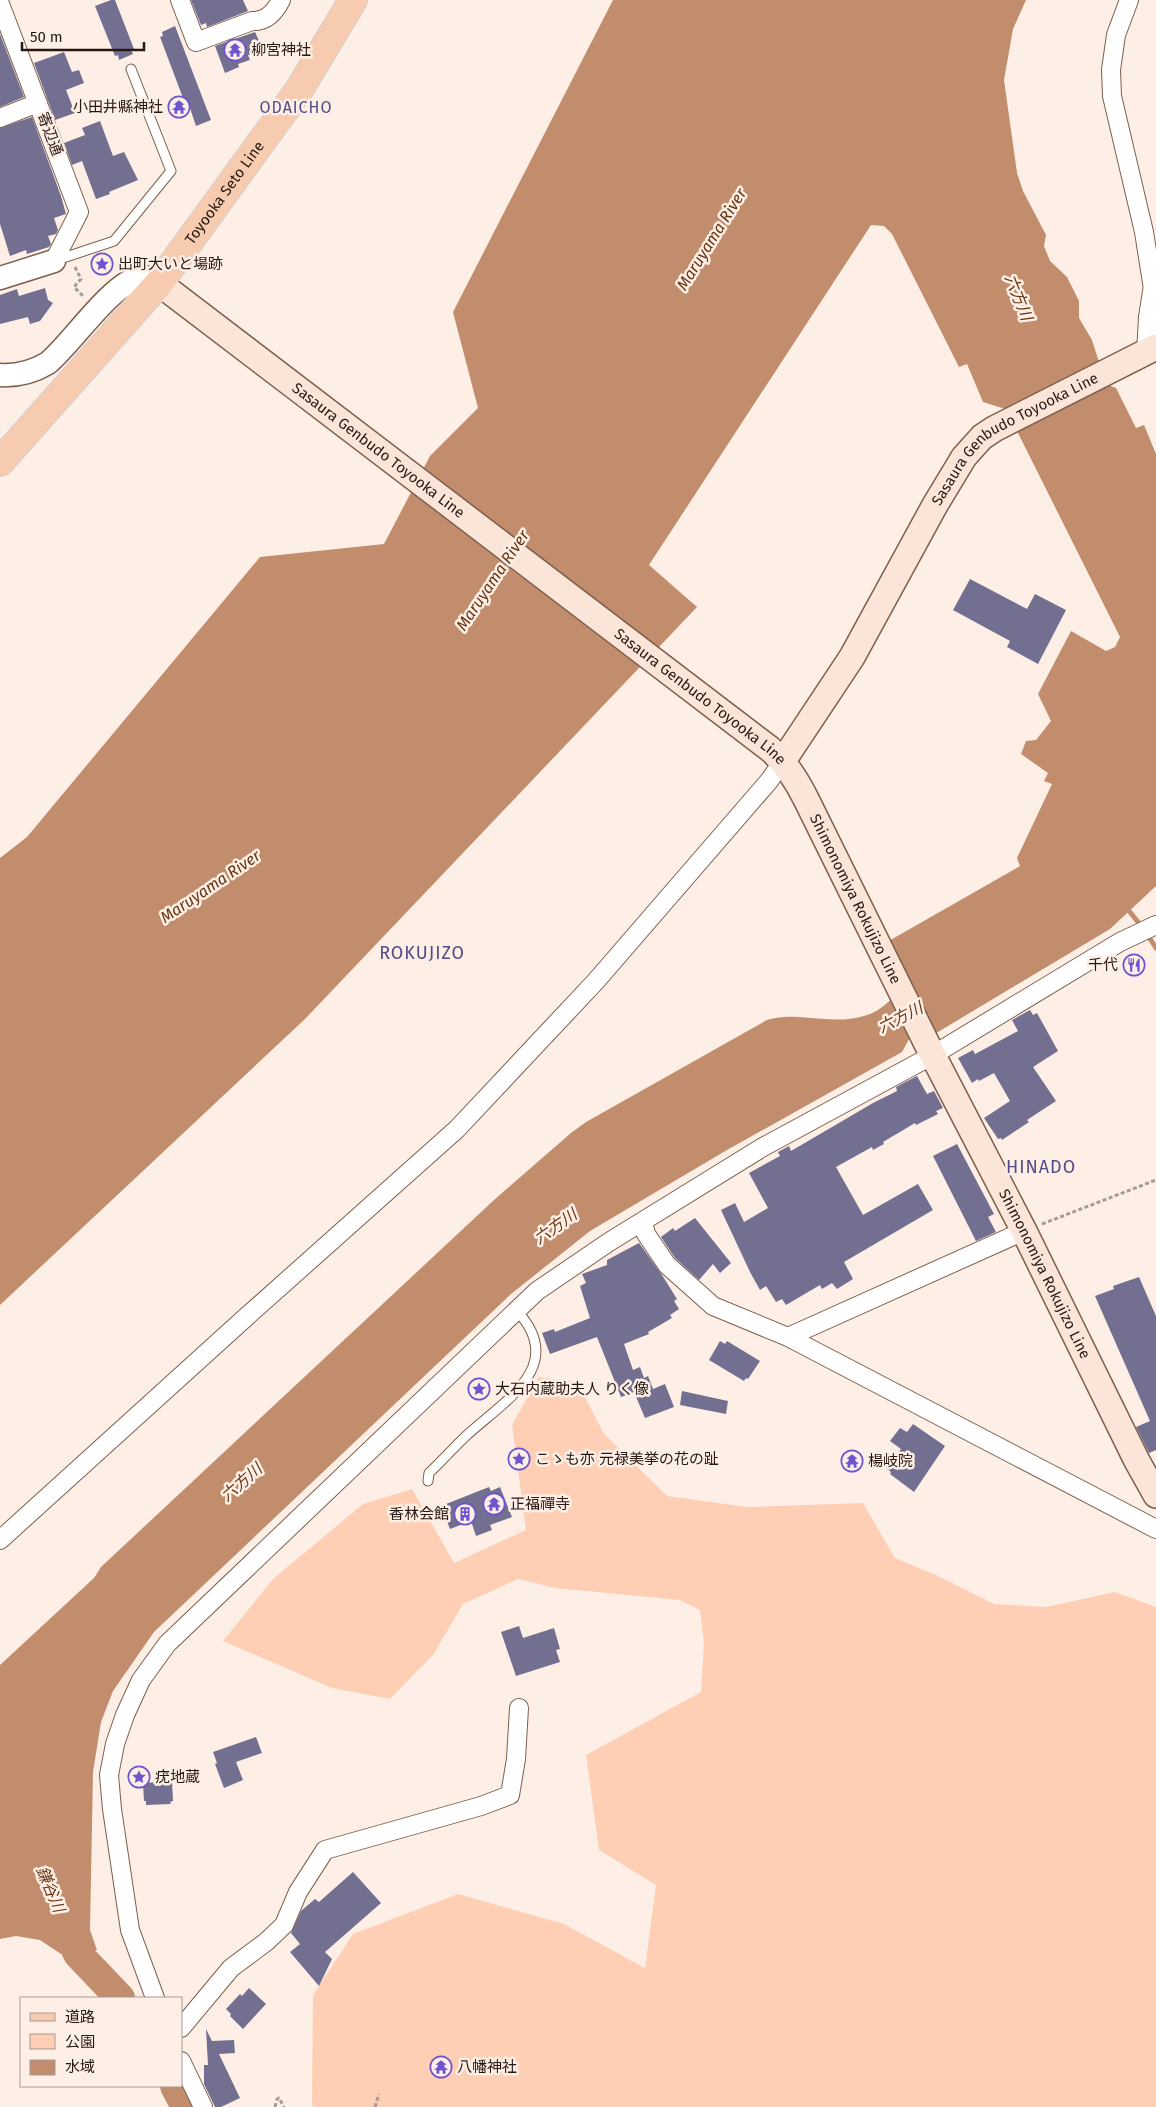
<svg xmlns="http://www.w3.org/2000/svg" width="1156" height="2107" font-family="'Fira Sans','Noto Sans JP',sans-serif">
<rect width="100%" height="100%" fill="#feefe6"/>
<!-- green -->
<path fill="#fecfb4" d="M 539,1377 L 577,1382 L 604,1434 L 667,1496 L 747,1507 L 863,1503 L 895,1558 L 938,1576 L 994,1604 L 1046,1607 L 1115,1592 L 1156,1607 L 1156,2107 L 313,2107 L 312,2104 L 313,1995 L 353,1934 L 458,1894 L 564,1924 L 645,1968 L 656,1885 L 599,1850 L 586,1755 L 701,1692 L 704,1642 L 700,1610 L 680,1600 L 555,1588 L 518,1579 L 463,1604 L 433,1655 L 390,1699 L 332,1688 L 223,1641 L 273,1579 L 363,1504 L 412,1489 L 454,1563 L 526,1530 L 512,1425 Z"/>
<!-- water -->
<path fill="#c28d6d" d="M 613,0 L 1026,0 L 1013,29 L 1004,80 L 1017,173 L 1023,191 L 1046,235 L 1044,246 L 1050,261 L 1067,277 L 1079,301 L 1079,318 L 1092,340 L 1106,384 L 1116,388 L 1136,428 L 1144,425 L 1156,454 L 1156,886 L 1110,929 L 933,1035 L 914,1030 L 902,1052 L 727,1150 L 590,1231 L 511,1294 L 154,1632 L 113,1691 L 101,1722 L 93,1772 L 90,1930 L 97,1950 L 61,1954 L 40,1940 L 16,1936 L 0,1939 L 0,1665 L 94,1578 L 101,1567 L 494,1200 L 571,1133 L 586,1122 L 767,1020 C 800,1010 833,1028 870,1014 C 879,1011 888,1002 895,996 L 887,942 L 1020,866 L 1017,858 L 1052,784 L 1044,781 L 1048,773 L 1021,754 L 1026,741 L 1036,740 L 1051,721 L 1038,694 L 1071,631 L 1106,651 L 1115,647 L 1120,637 L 1015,427 L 1008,410 L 983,402 L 967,364 L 959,367 L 892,234 L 884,226 L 871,225 L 649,565 L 697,607 L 305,1019 L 0,1305 L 0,858 L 27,837 L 260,557 L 384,544 L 430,456 L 478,408 L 453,312 Z"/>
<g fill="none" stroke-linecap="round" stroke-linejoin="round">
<!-- stream -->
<path stroke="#c28d6d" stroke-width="5" d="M 1125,906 L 1142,927
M 1147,934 L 1156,948"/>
<!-- river -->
<path stroke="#c28d6d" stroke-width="30" d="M 61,1914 L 78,1954 L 120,1998
M 175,2086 L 186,2107"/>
</g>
<!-- building -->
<path fill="#726f90" d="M 111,0 L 115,0 L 134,49 L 131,50 L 133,54 L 119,60 L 118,55 L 115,56 L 95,6 Z
M 191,0 L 243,0 L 248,11 L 207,27 L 206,23 L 201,25 Z
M 175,26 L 211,120 L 196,126 L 189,105 L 186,106 L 160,37 L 163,36 L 162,32 Z
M 255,32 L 260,43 L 254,53 L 248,55 L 250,60 L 238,64 L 239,67 L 225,73 L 215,46 Z
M 0,34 L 24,97 L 0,107 Z
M 64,52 L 72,72 L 79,70 L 84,83 L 66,90 L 75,113 L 55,120 L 34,63 Z
M 32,117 L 61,196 L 66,214 L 54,218 L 58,230 L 56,234 L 48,236 L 51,244 L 49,247 L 27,254 L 26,250 L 10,256 L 0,224 L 0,128 Z
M 100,121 L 113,156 L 124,152 L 138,180 L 109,192 L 110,194 L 96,199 L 82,161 L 72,165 L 64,143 L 85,135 L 82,128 Z
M 45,288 L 48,300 L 53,303 L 40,321 L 30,324 L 28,317 L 0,324 L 0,295 L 17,289 L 19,296 Z
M 970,579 L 1027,609 L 1035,594 L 1066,610 L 1038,664 L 1007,647 L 1010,641 L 953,610 Z
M 1030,1010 L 1033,1015 L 1037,1013 L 1058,1051 L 1033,1067 L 1056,1101 L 1027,1120 L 1029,1122 L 1002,1140 L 1001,1138 L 998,1139 L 984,1118 L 1010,1101 L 994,1073 L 979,1081 L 978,1079 L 972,1083 L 958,1058 L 973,1050 L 975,1054 L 1018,1031 L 1012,1020 Z
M 917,1076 L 927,1094 L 934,1091 L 943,1108 L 936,1111 L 938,1114 L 916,1125 L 915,1123 L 883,1142 L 884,1144 L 873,1150 L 872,1147 L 836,1167 L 863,1215 L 918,1184 L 933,1210 L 844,1262 L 853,1279 L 837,1289 L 832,1283 L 822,1289 L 820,1285 L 786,1305 L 782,1299 L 776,1302 L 766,1286 L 760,1290 L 750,1272 L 721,1210 L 735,1203 L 744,1222 L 768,1208 L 749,1173 L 780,1156 L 778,1152 L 789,1146 L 791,1151 L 873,1103 L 897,1091 L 896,1087 Z
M 957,1144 L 994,1214 L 988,1217 L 996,1232 L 976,1241 L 933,1156 Z
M 695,1218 L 731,1263 L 720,1273 L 713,1264 L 699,1280 L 675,1258 L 661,1237 L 673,1228 L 675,1231 Z
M 639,1243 L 662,1275 L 677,1299 L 674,1301 L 679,1309 L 670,1315 L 672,1318 L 648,1332 L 649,1334 L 624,1344 L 633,1370 L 640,1367 L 644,1378 L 648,1376 L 653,1389 L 665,1384 L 674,1407 L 645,1418 L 634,1392 L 621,1397 L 597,1337 L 550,1354 L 542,1333 L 554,1329 L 555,1332 L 590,1318 L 580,1286 L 586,1283 L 582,1274 L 607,1265 L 607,1260 Z
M 1139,1277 L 1156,1316 L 1156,1450 L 1149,1453 L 1136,1427 L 1150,1421 L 1095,1296 L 1114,1289 L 1113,1286 Z
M 720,1341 L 725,1344 L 727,1341 L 760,1361 L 748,1379 L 746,1378 L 744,1381 L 709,1360 Z
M 682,1391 L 728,1401 L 726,1414 L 680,1405 Z
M 913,1424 L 945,1446 L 914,1492 L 890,1474 L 891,1472 L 886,1468 L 901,1449 L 890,1441 L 900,1428 L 907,1432 Z
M 489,1487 L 491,1491 L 500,1487 L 512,1517 L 490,1525 L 492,1530 L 476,1536 L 471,1521 L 450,1529 L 441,1506 Z
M 519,1626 L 523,1638 L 554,1628 L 560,1649 L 556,1650 L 560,1662 L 516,1676 L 501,1632 Z
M 256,1737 L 262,1753 L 236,1762 L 243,1780 L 224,1788 L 215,1764 L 217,1763 L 213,1752 Z
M 172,1781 L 173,1801 L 170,1802 L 171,1804 L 146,1805 L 146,1801 L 144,1801 L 143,1783 Z
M 353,1872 L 381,1903 L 325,1952 L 332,1959 L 319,1986 L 290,1952 L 300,1944 L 291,1933 L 301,1911 L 315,1899 L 319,1902 Z
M 249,1988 L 266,2004 L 243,2029 L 230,2016 L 231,2014 L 226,2009 L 240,1994 L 242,1996 Z
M 206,2029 L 212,2041 L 234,2040 L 235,2053 L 219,2054 L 240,2098 L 221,2107 L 215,2107 L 204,2084 L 204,2065 L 208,2065 Z"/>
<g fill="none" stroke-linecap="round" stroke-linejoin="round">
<!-- service casing -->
<g stroke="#7e5f4c" stroke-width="11">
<path id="service" d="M 54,261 L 114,241 L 171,171 L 131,69
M 428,1481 L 429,1473 C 442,1461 454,1447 467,1435 C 504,1401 568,1366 517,1311"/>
</g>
<!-- minor casing -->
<g stroke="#7e5f4c" stroke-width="20">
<path id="minor" d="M 180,0 L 196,42 L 252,21 C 266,22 275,12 281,0
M 1129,0 L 1116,35 L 1111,70 L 1112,96 L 1144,232 L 1153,289
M 0,4 L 79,212 L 54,261
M 0,118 L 38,103
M 1146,353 L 1148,317 L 1154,279
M 643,1222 L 646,1234 L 667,1265 L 713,1306 L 788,1337 L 1156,1529
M 788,1337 L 1024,1231
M 0,1540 L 245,1318 L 457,1129 L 596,981 L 769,781 L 783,761
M 155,1998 L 130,1930 L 112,1809 L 109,1775 L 115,1744 L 125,1715 L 141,1680 L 167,1644 L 537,1291 L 609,1242 L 763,1147 L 933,1055 L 1120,942 L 1156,925
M 181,2028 L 231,1968 L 266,1942 L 284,1925 L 298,1892 L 325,1850 L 481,1806 L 510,1795 L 516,1759 L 519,1708
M 181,2061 L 203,2107"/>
</g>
<!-- tertiary casing -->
<g stroke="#7e5f4c" stroke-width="25">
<path id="tertiary" d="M 0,278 L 54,261
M 0,375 C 17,376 33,372 48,363 C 74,341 110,284 142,276 L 159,283"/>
</g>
<!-- secondary casing -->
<g stroke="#7e5f4c" stroke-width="28">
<g id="secondary">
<path id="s1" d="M 159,283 L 770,749 C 786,763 796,779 806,799 L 927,1044 L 1024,1231 L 1137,1461 L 1156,1495"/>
<path id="s2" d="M 783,761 L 852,657 L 935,505 L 964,457 L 982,437 L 994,429 L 1156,347"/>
</g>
</g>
<!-- primary casing -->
<g stroke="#d3d1cf" stroke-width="30">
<g id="primary">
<path id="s3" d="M 0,462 L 159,283 L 299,90 L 353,0"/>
</g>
</g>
<!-- path -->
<path stroke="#a89a92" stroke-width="3" stroke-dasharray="4 2.5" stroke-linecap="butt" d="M 75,267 L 81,279 L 74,287 L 84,297
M 1042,1224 L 1156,1180
M 275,2107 L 277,2099 L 279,2098 L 284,2107
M 375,2107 L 379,2094"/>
<!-- service -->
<use href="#service" stroke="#fff" stroke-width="9"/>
<!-- minor -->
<use href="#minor" stroke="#fff" stroke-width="18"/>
<!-- tertiary -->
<use href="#tertiary" stroke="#fff" stroke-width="22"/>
<!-- secondary -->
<use href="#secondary" stroke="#fae5d8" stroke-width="25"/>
<!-- primary -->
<use href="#primary" stroke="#f6cbb0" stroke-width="28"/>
</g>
<!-- icons -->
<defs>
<g id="temple-ring" transform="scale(1.125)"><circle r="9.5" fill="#feefe6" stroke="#6e55cf" stroke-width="1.5"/><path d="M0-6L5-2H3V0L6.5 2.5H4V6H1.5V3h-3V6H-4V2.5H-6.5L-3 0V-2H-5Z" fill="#6e55cf"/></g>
<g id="sight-ring" transform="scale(1.125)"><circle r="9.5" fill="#feefe6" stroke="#6e55cf" stroke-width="1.5"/><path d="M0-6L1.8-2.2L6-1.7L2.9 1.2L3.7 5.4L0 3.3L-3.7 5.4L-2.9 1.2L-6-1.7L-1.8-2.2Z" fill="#6e55cf"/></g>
<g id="restaurant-ring" transform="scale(1.125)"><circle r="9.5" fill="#feefe6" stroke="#6e55cf" stroke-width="1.5"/><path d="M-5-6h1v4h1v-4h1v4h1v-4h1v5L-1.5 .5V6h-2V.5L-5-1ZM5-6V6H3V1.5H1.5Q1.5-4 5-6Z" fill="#6e55cf"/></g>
<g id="building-ring" transform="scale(1.125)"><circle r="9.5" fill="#feefe6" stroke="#6e55cf" stroke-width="1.5"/><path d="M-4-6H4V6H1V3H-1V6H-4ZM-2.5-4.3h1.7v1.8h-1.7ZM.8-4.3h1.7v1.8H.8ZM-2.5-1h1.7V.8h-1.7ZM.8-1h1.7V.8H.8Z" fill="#6e55cf"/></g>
</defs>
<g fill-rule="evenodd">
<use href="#temple-ring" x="235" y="50"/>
<use href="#temple-ring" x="179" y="107"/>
<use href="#sight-ring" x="102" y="264"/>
<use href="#restaurant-ring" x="1134" y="965"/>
<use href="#sight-ring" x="479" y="1389"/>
<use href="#sight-ring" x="519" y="1459"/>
<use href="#temple-ring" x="852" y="1461"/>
<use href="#temple-ring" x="494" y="1504"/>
<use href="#building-ring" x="465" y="1514"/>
<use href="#sight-ring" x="139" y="1777"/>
<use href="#temple-ring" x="441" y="2067"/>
</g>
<g text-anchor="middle" stroke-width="5" stroke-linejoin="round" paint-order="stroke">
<!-- poi labels -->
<g font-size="15" fill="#251811" stroke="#feefe6" text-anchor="start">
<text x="251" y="55">柳宮神社</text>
<text x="163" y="112" text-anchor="end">小田井縣神社</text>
<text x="118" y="269">出町大いと場跡</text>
<text x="1118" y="970" text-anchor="end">千代</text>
<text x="495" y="1394">大石内蔵助夫人 りく像</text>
<text x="535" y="1464">こゝも亦 元禄美挙の花の趾</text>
<text x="868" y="1466">楊岐院</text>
<text x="510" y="1509">正福禪寺</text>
<text x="449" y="1519" text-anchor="end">香林会館</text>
<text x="155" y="1782">疣地蔵</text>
<text x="457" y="2072">八幡神社</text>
</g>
<!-- street labels -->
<g font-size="15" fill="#251811" stroke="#feefe6">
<text transform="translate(50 134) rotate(69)" y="5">寄辺通</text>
<text dy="5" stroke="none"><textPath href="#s3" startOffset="351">Toyooka Seto Line</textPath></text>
<text dy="5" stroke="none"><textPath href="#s2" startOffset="405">Sasaura Genbudo Toyooka Line</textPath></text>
<text dy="5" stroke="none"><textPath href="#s1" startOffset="276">Sasaura Genbudo Toyooka Line</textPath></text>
<text dy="5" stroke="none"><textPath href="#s1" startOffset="681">Sasaura Genbudo Toyooka Line</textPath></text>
<text dy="5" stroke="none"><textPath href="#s1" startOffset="942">Shimonomiya Rokujizo Line</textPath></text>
<text dy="5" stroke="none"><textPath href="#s1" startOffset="1362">Shimonomiya Rokujizo Line</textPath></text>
</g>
<!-- neighbourhood labels -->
<g font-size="16" letter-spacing="1" fill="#544b8a" stroke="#feefe6">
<text x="296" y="113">ODAICHO</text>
</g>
<!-- water labels -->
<g font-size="16" font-style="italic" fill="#683511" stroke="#feefe6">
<text transform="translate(711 239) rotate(-58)" y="6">Maruyama River</text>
<text transform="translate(1019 297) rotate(68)" y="6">六方川</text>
<text transform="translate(492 580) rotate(-56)" y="6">Maruyama River</text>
<text transform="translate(210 886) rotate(-34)" y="6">Maruyama River</text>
<text transform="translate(900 1017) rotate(-27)" y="6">六方川</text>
<text transform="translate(555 1226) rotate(-35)" y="6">六方川</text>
<text transform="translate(241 1482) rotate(-41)" y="6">六方川</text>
<text transform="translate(51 1889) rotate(67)" y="6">鎌谷川</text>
</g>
<!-- quarter labels -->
<g font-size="18" letter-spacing="1" fill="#544b8a" stroke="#feefe6">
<text x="422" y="959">ROKUJIZO</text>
<text x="1041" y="1173">HINADO</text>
</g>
</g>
<!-- legend -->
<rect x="20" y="1997" width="162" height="90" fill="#feefe6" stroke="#a79991"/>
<rect x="30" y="2013" width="25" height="8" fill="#f6cbb0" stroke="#a79991"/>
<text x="65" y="2022" font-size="15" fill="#251811">道路</text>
<rect x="30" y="2034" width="25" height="15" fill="#fecfb4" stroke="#a79991"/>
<text x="65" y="2047" font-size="15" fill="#251811">公園</text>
<rect x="30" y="2060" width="25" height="15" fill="#c28d6d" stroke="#a79991"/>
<text x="65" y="2072" font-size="15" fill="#251811">水域</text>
<!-- scale -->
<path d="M22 42v8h122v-8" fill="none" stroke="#251811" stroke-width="2.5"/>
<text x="30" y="42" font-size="15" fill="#251811" stroke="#feefe6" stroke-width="4" paint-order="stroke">50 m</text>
</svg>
